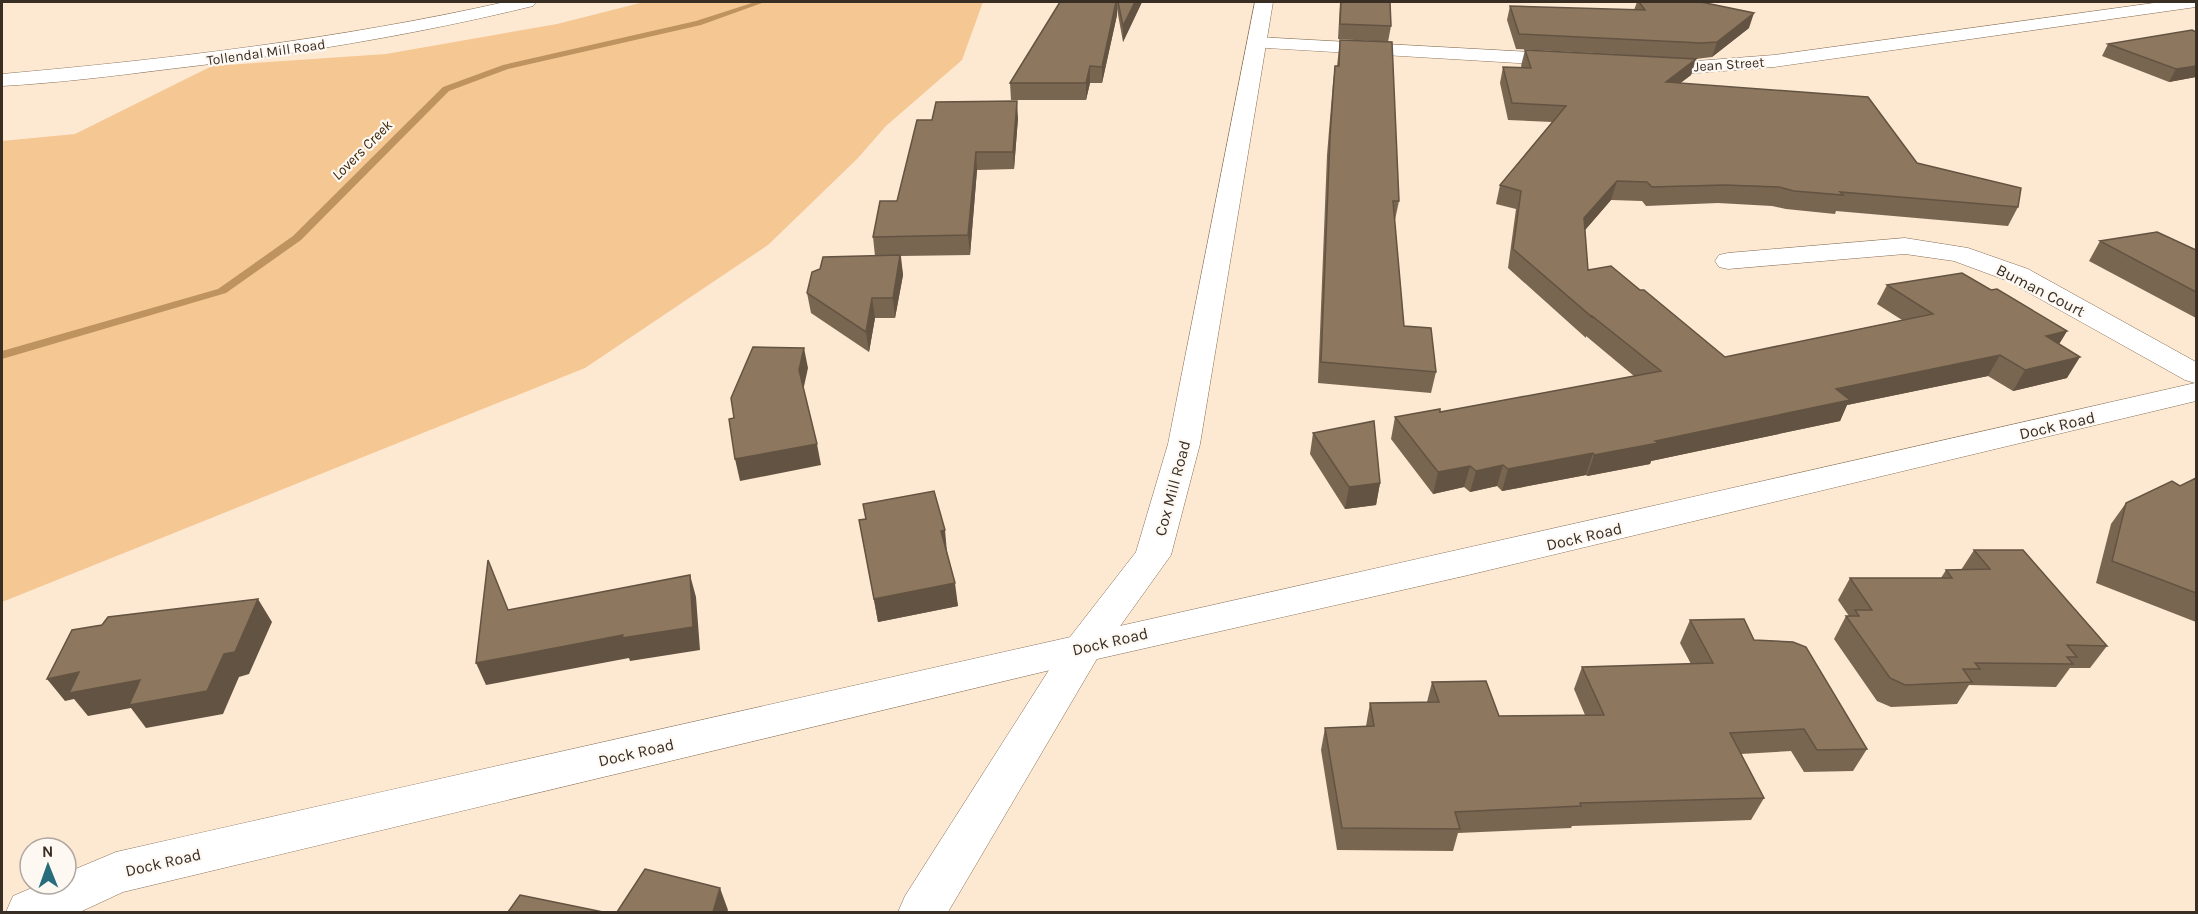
<svg xmlns="http://www.w3.org/2000/svg" width="2198" height="914" font-family="Karla,sans-serif">
<rect width="100%" height="100%" fill="#fde8d2"/>
<!-- green -->
<path fill="#f5c793" d="M 644,2 L 983,2 L 962,60 L 886,126 L 857,159 L 768,245 L 585,368 L 2,602 L 2,141 L 75,134 L 212,66 L 386,54 L 557,24 Z"/>
<g fill="none" stroke-linecap="round" stroke-linejoin="round">
<!-- stream -->
<path fill="#be9360" fill-rule="evenodd" d="M 755,2 L 765,2 L 701,25 L 508,69 L 449,91 L 301,240 L 226,293 L 2,359 L 2,351 L 218,289 L 293,236 L 443,87 L 503,65 L 696,21 Z"/>
<!-- minor casing -->
<g stroke="#846e55" stroke-width="1">
<path id="minor" d="M 2161,2 L 2196,2 L 2196,7 L 1774,67 L 1696,73 L 1649,71 L 1642,69 L 1639,65 L 1642,61 L 1649,59 L 1696,61 L 1774,55 Z
M 1258,37 L 1568,54 L 1575,56 L 1578,60 L 1575,64 L 1568,66 L 1251,47 L 1248,43 L 1251,39 Z
M 1905,238 L 1968,248 L 2028,269 L 2196,362 L 2196,401 L 1464,576 L 1084,662 L 123,892 L 80,912 L 6,912 L 13,896 L 41,884 L 66,884 L 66,873 L 116,852 C 809,695 1503,541 2195,383 L 2185,380 L 2008,281 L 1954,261 L 1905,254 L 1728,269 L 1719,267 L 1715,261 L 1719,255 L 1728,253 Z"/>
</g>
<!-- tertiary casing -->
<g stroke="#846e55" stroke-width="1">
<path id="tertiary" d="M 505,2 L 536,2 L 533,6 C 414,35 292,55 169,69 C 114,76 57,83 2,86 L 2,74 C 171,59 339,39 505,2 Z
M 1255,2 L 1273,2 L 1200,444 L 1171,555 L 1098,657 L 948,912 L 898,912 L 905,896 L 1070,637 L 1136,552 L 1168,444 Z"/>
</g>
<!-- minor -->
<use href="#minor" fill="#fff" fill-rule="evenodd"/>
<!-- tertiary -->
<use href="#tertiary" fill="#fff" fill-rule="evenodd"/>
</g>
<!-- wall -->
<path fill="#796651" d="M 1060,2 L 1142,2 L 1123,42 L 1117,9 L 1117,15 L 1102,83 L 1090,83 L 1086,100 L 1011,100 L 1010,83 Z
M 1340,2 L 1390,2 L 1391,26 L 1388,42 L 1338,39 Z
M 1637,2 L 1701,2 L 1749,28 L 1712,57 L 1696,59 L 1691,75 L 1680,83 L 1917,163 L 2018,207 L 2008,226 L 1836,211 L 1835,214 L 1786,209 L 1772,206 L 1718,203 L 1646,206 L 1642,201 L 1611,200 L 1585,230 L 1588,270 L 1725,357 L 1902,320 L 1877,304 L 1887,285 L 1991,290 L 2067,331 L 2059,344 L 2067,378 L 2013,391 L 1988,376 L 1847,405 L 1840,421 L 1651,461 L 1650,464 L 1587,476 L 1586,475 L 1502,491 L 1497,486 L 1470,492 L 1464,487 L 1433,494 L 1391,439 L 1395,417 L 1440,412 L 1634,376 L 1586,336 L 1586,338 L 1508,268 L 1516,209 L 1496,204 L 1500,185 L 1552,122 L 1508,120 L 1500,83 L 1503,67 L 1522,68 L 1521,66 L 1525,50 L 1635,55 L 1516,49 L 1507,20 L 1510,6 L 1634,10 Z
M 2196,32 L 2196,77 L 2169,82 L 2102,56 L 2108,44 Z
M 1340,40 L 1399,201 L 1395,220 L 1394,220 L 1404,326 L 1436,372 L 1431,393 L 1318,383 L 1327,155 L 1333,82 L 1335,66 L 1337,66 Z
M 1018,118 L 1014,169 L 977,170 L 970,255 L 901,256 L 903,275 L 895,318 L 875,318 L 869,352 L 811,313 L 807,293 L 875,256 L 873,237 L 897,201 Z
M 2100,241 L 2196,250 L 2196,318 L 2089,261 Z
M 1313,433 L 1380,483 L 1376,505 L 1345,509 L 1310,454 Z
M 2196,478 L 2196,622 L 2096,583 L 2111,524 L 2126,503 L 2180,486 Z
M 863,504 L 947,552 L 958,606 L 878,622 L 859,520 L 866,519 Z
M 1974,550 L 2107,646 L 2090,668 L 2070,668 L 2056,687 L 1969,685 L 1957,704 L 1891,707 L 1877,701 L 1834,639 L 1846,616 L 1849,616 L 1838,600 L 1850,578 L 1941,578 L 1946,570 L 1961,570 Z
M 1690,620 L 1754,640 L 1867,749 L 1853,771 L 1804,772 L 1791,751 L 1741,754 L 1764,798 L 1751,820 L 1572,826 L 1571,828 L 1458,833 L 1453,851 L 1337,850 L 1321,750 L 1325,728 L 1366,726 L 1370,703 L 1427,702 L 1432,682 L 1499,716 L 1585,715 L 1574,689 L 1582,667 L 1691,664 L 1680,643 Z"/>
<!-- shaded-wall -->
<path fill="#635342" d="M 1117,2 L 1117,15 L 1102,83 L 1102,67 Z
M 1135,2 L 1142,2 L 1123,42 L 1123,26 Z
M 1754,13 L 1749,28 L 1712,57 L 1717,42 Z
M 1696,59 L 1691,75 L 1660,99 L 1666,82 Z
M 1090,66 L 1090,83 L 1086,100 L 1086,83 Z
M 2196,66 L 2196,77 L 2169,82 L 2176,69 Z
M 1017,101 L 1018,118 L 1014,169 L 1013,152 Z
M 976,152 L 977,170 L 970,255 L 968,235 Z
M 1617,181 L 1611,200 L 1579,237 L 1584,218 Z
M 900,255 L 903,275 L 895,318 L 893,298 Z
M 872,298 L 875,318 L 869,352 L 866,332 Z
M 2067,331 L 2055,351 L 2046,336 Z
M 804,348 L 808,368 L 803,391 L 799,370 Z
M 2000,355 L 1988,376 L 1847,405 L 1840,421 L 1651,461 L 1650,464 L 1587,476 L 1594,455 L 1655,441 L 1836,389 Z
M 2080,357 L 2067,378 L 2013,391 L 2025,370 Z
M 817,444 L 821,465 L 740,481 L 735,459 Z
M 1593,453 L 1586,475 L 1502,491 L 1508,469 Z
M 1503,465 L 1497,486 L 1470,492 L 1476,471 Z
M 1470,466 L 1464,487 L 1433,494 L 1438,472 Z
M 1380,483 L 1376,505 L 1345,509 L 1349,487 Z
M 945,530 L 947,552 L 943,553 L 941,531 Z
M 690,575 L 696,597 L 700,650 L 630,661 L 629,658 L 486,685 L 476,663 L 623,635 Z
M 955,583 L 958,606 L 878,622 L 874,599 Z
M 258,599 L 272,622 L 249,674 L 239,677 L 223,714 L 146,728 L 131,708 L 88,716 L 74,699 L 65,701 L 47,679 L 79,672 L 224,654 Z
M 720,888 L 728,910 L 727,912 L 713,912 Z"/>
<!-- building -->
<path fill="#8d775e" stroke="#635342" stroke-width="1.5" d="M 1060,2 L 1116,2 L 1102,67 L 1090,66 L 1086,83 L 1010,83 Z
M 1118,2 L 1135,2 L 1123,26 Z
M 1341,2 L 1390,2 L 1391,26 L 1340,24 Z
M 1639,2 L 1701,2 L 1754,13 L 1717,42 L 1701,43 L 1519,34 L 1510,6 L 1645,10 Z
M 2192,30 L 2196,32 L 2196,66 L 2176,69 L 2108,44 Z
M 1340,40 L 1392,42 L 1399,201 L 1393,201 L 1404,326 L 1431,328 L 1436,372 L 1321,362 L 1330,137 L 1335,66 L 1339,66 Z
M 1525,50 L 1696,59 L 1666,82 L 1868,97 L 1917,163 L 2021,188 L 2018,207 L 1840,192 L 1843,195 L 1794,191 L 1779,187 L 1724,185 L 1652,187 L 1647,182 L 1617,181 L 1584,218 L 1588,270 L 1611,266 L 1640,290 L 1644,290 L 1725,357 L 1933,314 L 1887,285 L 1962,273 L 1991,290 L 1997,289 L 2067,331 L 2046,336 L 2080,357 L 2025,370 L 2000,355 L 1836,389 L 1850,400 L 1655,441 L 1658,443 L 1594,455 L 1593,453 L 1508,469 L 1503,465 L 1476,471 L 1470,466 L 1438,472 L 1395,417 L 1440,409 L 1440,412 L 1661,371 L 1592,316 L 1592,317 L 1513,249 L 1521,191 L 1500,185 L 1566,106 L 1512,103 L 1503,67 L 1531,68 Z
M 1017,101 L 1013,152 L 976,152 L 968,235 L 873,237 L 880,201 L 897,201 L 917,120 L 932,120 L 936,102 Z
M 2157,232 L 2196,250 L 2196,292 L 2100,241 Z
M 900,255 L 893,298 L 872,298 L 866,332 L 807,293 L 812,272 L 820,269 L 823,257 Z
M 753,347 L 804,348 L 799,370 L 817,444 L 735,459 L 729,419 L 734,418 L 731,398 Z
M 1374,421 L 1380,483 L 1349,487 L 1313,433 Z
M 2196,478 L 2196,593 L 2112,561 L 2126,503 L 2172,481 L 2180,486 Z
M 934,491 L 945,530 L 941,531 L 955,583 L 874,599 L 859,520 L 866,519 L 863,504 Z
M 1974,550 L 2023,550 L 2107,646 L 2067,645 L 2077,657 L 2067,657 L 2073,664 L 1975,663 L 1980,669 L 1963,669 L 1972,682 L 1905,685 L 1890,678 L 1846,616 L 1859,616 L 1855,610 L 1872,610 L 1850,578 L 1952,578 L 1946,570 L 1990,569 Z
M 488,560 L 508,610 L 690,575 L 693,627 L 622,638 L 623,635 L 476,663 Z
M 258,599 L 235,652 L 224,654 L 207,691 L 129,705 L 140,680 L 69,693 L 79,672 L 47,679 L 72,630 L 102,625 L 108,617 Z
M 1744,619 L 1754,640 L 1793,642 L 1806,647 L 1867,749 L 1817,750 L 1804,729 L 1730,733 L 1764,798 L 1580,803 L 1581,806 L 1455,812 L 1460,829 L 1342,828 L 1325,728 L 1374,726 L 1370,703 L 1439,702 L 1432,682 L 1486,681 L 1499,716 L 1604,715 L 1582,667 L 1713,663 L 1690,620 Z
M 645,869 L 720,888 L 713,912 L 617,912 Z
M 520,895 L 603,912 L 508,912 Z"/>
<g text-anchor="middle" stroke-width="4.5" stroke-linejoin="round" paint-order="stroke">
<!-- far-street labels -->
<g font-size="14" fill="#382e24" stroke="#fef8f3">
<text transform="translate(266 52) rotate(-8)" y="5">Tollendal Mill Road</text>
<text transform="translate(1729 64) rotate(-4)" y="5">Jean Street</text>
</g>
<!-- far-water labels -->
<g font-size="15" font-style="italic" fill="#3b2405" stroke="#fef8f3">
<text transform="translate(362 150) rotate(-45)" y="5">Lovers Creek</text>
</g>
<!-- street labels -->
<g font-size="16" fill="#382e24" stroke="#fef8f3">
<text transform="translate(2041 290) rotate(27)" y="6">Buman Court</text>
<text transform="translate(2057 425) rotate(-13)" y="6">Dock Road</text>
<text transform="translate(1172 488) rotate(-75)" y="6">Cox Mill Road</text>
<text transform="translate(1584 536) rotate(-13)" y="6">Dock Road</text>
<text transform="translate(1110 641) rotate(-13)" y="6">Dock Road</text>
<text transform="translate(636 752) rotate(-13)" y="6">Dock Road</text>
<text transform="translate(163 862) rotate(-13)" y="6">Dock Road</text>
</g>
</g>
<!-- border -->
<rect width="2198" height="914" fill="none" stroke="#382e24" stroke-width="6"/>
<!-- north arrow -->
<g transform="translate(48 866) rotate(359)"><circle r="28" fill="#fef8f3" stroke="#afa7a0" stroke-width="1.5"/>
<path d="M0-4.5L10 22L0 15L-10 22Z" fill="#286d7c"/>
<text y="-9" font-size="16" font-weight="bold" text-anchor="middle" fill="#382e24">N</text>
</g>
</svg>
